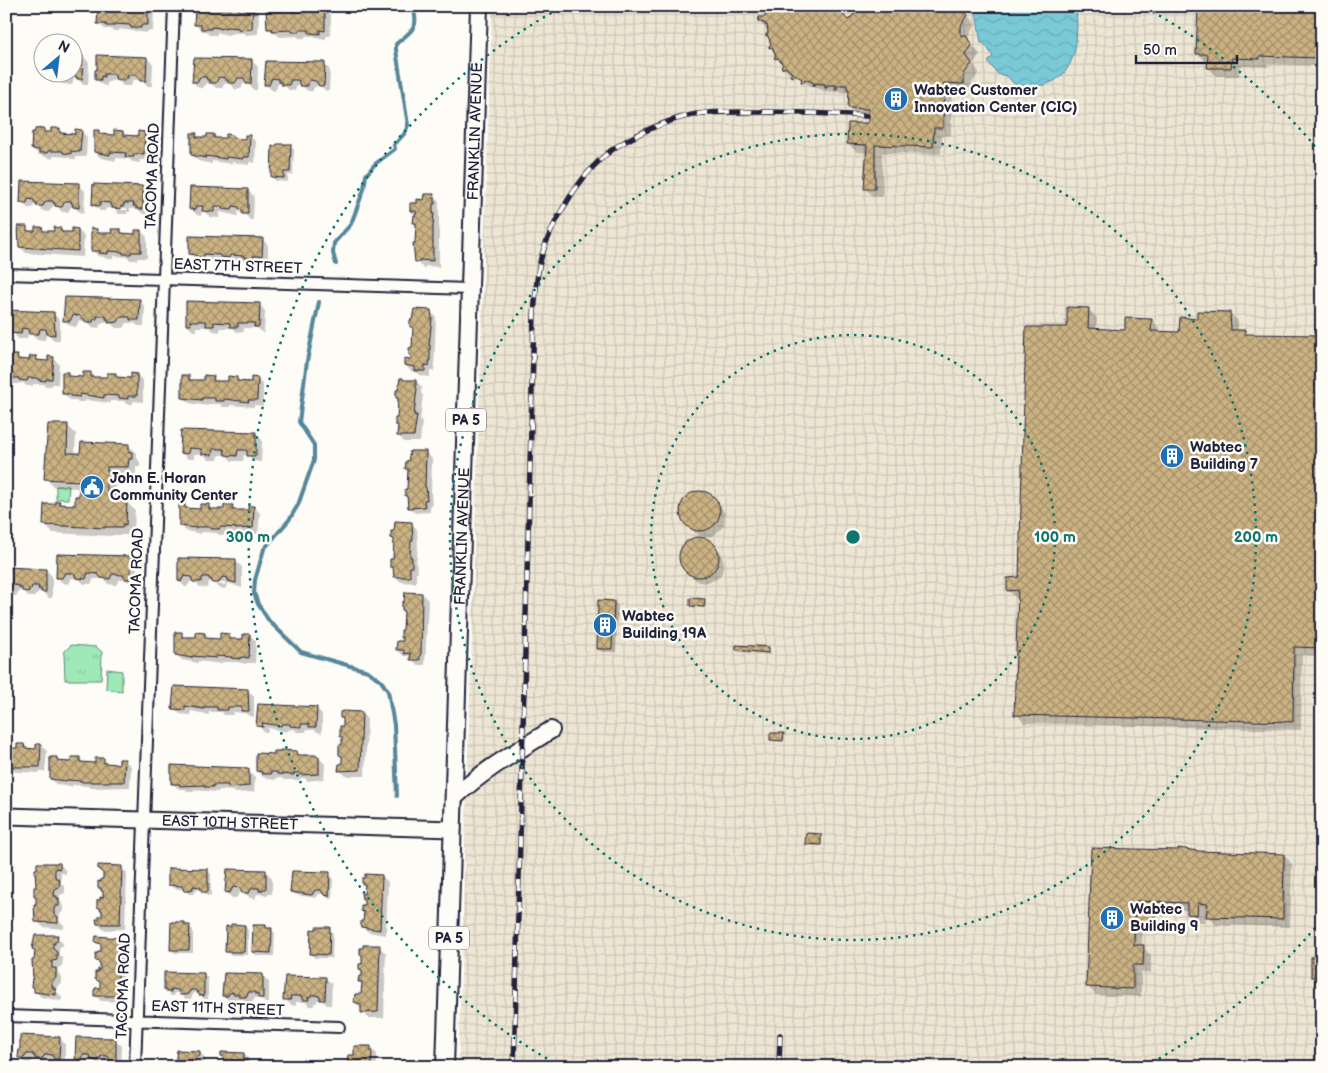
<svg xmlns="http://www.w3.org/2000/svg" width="1328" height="1073" font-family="'Balsamiq Sans',sans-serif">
<defs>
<pattern id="industrial-grid" width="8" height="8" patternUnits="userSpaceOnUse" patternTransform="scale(1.25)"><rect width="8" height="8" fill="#eee6d4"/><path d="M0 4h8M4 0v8" fill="none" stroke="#ccc5b7"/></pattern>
<pattern id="park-tufts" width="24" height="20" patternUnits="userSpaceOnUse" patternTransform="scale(1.25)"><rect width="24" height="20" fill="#9fe9b8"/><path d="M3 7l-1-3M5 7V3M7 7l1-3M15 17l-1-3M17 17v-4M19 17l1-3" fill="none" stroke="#89c89f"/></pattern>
<pattern id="water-waves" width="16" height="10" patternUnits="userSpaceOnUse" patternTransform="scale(1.25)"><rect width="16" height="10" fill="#7ac9d7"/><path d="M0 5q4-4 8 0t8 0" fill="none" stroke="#69acb9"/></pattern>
<pattern id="building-cross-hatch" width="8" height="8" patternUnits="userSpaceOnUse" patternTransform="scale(1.25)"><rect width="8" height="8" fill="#cbb282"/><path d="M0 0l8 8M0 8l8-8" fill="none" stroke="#a4906c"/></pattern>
</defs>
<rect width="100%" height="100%" fill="#fdfcf7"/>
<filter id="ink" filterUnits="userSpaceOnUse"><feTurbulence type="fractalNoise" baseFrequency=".02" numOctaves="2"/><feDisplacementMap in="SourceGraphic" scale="10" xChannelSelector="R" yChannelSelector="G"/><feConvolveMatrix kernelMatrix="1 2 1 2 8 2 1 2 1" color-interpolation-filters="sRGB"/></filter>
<g filter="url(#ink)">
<!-- industrial -->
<path fill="url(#industrial-grid)" d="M 492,6 L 1322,6 L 1322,1067 L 458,1067 Z"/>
<!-- park -->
<path fill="url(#park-tufts)" stroke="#60867a" d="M 56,486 L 69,486 L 68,499 L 56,499 Z
M 71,645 L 96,647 L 102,652 L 101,680 L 65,680 L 64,652 Z
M 107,669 L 122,671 L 122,691 L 106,689 Z"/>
<!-- water -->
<path fill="url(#water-waves)" stroke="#578699" d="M 978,6 L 1076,6 C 1078,35 1079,77 1043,85 C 1034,87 1024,84 1016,86 L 1007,76 L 998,74 L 988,62 L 993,56 L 984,43 L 981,43 L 976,12 L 979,11 Z"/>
<!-- shadow -->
<path fill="#0003" d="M 144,6 L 150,6 L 154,10 L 153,31 L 147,31 L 147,33 L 119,29 L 119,31 L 113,31 L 111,29 L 105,29 L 98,23 Z
M 219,6 L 224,11 L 231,11 L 238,7 L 243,12 L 249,12 L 253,7 L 259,13 L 258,34 L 246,35 L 244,33 L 234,33 L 227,35 L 217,32 L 217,35 L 209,35 L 205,31 L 202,31 L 195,24 Z
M 768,6 L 841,6 L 840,14 L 848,22 L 862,6 L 963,6 L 963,10 L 975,24 L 969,35 L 969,41 L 980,54 L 973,64 L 979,72 L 972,83 L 972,92 L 952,91 L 951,135 L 942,136 L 941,154 L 882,153 L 883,197 L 873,197 L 865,188 L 867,153 L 857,152 L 848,144 L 870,125 L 870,117 L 857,116 L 849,108 L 850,93 L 824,91 L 807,84 L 794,74 L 792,77 L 783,67 L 785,65 L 768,30 L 759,22 L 766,18 Z
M 1199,6 L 1322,6 L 1322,66 L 1267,64 L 1268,67 L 1240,66 L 1239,76 L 1217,76 L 1208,68 L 1209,62 L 1206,62 L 1198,53 Z
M 272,8 L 277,13 L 283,13 L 291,8 L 296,13 L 302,13 L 309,9 L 314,14 L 321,14 L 325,9 L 331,16 L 330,36 L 326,36 L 326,39 L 316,38 L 314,36 L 305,36 L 305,38 L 299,38 L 297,36 L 280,37 L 268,28 Z
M 83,56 L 89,63 L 88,85 L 84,85 L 78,79 L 74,78 L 72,85 L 62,84 L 56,77 L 56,83 L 50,82 L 44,76 L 44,72 L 72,72 Z
M 147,58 L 153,64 L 152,86 L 148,86 L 142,80 L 133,80 L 131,86 L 123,86 L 117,79 L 110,80 L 110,82 L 107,82 L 107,86 L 102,85 L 96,79 L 96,72 Z
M 195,59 L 252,61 L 258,67 L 257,90 L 254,90 L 247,83 L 244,83 L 241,89 L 235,89 L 230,83 L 225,83 L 222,88 L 216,88 L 211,83 L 206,83 L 203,88 L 199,88 L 193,82 Z
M 267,62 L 324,64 L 330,70 L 329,91 L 326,91 L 321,86 L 316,86 L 313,89 L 313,91 L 308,91 L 302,86 L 297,85 L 295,91 L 289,90 L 282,84 L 278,84 L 275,91 L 272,90 L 265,84 Z
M 43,130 L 47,134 L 60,130 L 64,135 L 76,135 L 81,131 L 87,137 L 86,157 L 76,157 L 76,159 L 71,159 L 68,157 L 53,156 L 53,159 L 39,155 L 33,149 Z
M 99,131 L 103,136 L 115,136 L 123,132 L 127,137 L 139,137 L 144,133 L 150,139 L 150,160 L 140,160 L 140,163 L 133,162 L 129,159 L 116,158 L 116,161 L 101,158 L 95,152 Z
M 196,135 L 200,138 L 209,139 L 214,135 L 218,139 L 227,140 L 233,136 L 237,140 L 246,140 L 250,136 L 256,142 L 255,163 L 249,162 L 249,165 L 232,162 L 232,164 L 212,161 L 212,164 L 198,161 L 192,155 Z
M 290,145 L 294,149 L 293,175 L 288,175 L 288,182 L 276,181 L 272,177 Z
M 22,183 L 79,185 L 85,191 L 84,213 L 81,213 L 74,207 L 71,207 L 68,212 L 62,212 L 57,206 L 53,206 L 49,212 L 43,211 L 37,205 L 34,205 L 33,208 L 28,208 L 21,202 Z
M 94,185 L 142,187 L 148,193 L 148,215 L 143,214 L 138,209 L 130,209 L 130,212 L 127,212 L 127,214 L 119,214 L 115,210 L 127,210 L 127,208 L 112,207 L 114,209 L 106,208 L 105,211 L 100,211 L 93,205 Z
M 192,188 L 247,190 L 254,196 L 253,220 L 250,220 L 243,212 L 238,212 L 238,216 L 220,212 L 219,218 L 210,217 L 204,211 L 202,211 L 201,216 L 197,215 L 191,209 Z
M 433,195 L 439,201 L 439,267 L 425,266 L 425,268 L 423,268 L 416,261 L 417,225 L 415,222 L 416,216 L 411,211 Z
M 26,228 L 31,232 L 36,233 L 42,228 L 46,233 L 55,233 L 61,229 L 65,233 L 73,234 L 78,230 L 84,236 L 83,257 L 26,253 L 20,247 Z
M 97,230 L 101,234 L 113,234 L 120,230 L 125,235 L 137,235 L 141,231 L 147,237 L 147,258 L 137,258 L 137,260 L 130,260 L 128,257 L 114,256 L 113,259 L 107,259 L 104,257 L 98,256 L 92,250 Z
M 262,239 L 268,245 L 268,262 L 259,261 L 259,264 L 252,264 L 249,261 L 235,260 L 235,263 L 228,263 L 226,261 L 210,260 L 210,263 L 204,262 L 201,260 L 196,260 L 190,253 Z
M 66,298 L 139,300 L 145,307 L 144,326 L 138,326 L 134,323 L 127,323 L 124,328 L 116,328 L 109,322 L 102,322 L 102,325 L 100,324 L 99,328 L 92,327 L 86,321 L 79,321 L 76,327 L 71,326 L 64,320 Z
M 187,302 L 259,304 L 265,311 L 264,333 L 262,333 L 258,328 L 244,328 L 244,332 L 237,332 L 233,328 L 220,328 L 220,332 L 213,331 L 209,327 L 196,327 L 196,331 L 193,331 L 187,325 Z
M 1088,309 L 1097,318 L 1096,330 L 1126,331 L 1152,320 L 1160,329 L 1160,333 L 1180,333 L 1198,321 L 1230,313 L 1238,321 L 1238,331 L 1245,331 L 1249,335 L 1322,337 L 1322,656 L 1302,655 L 1301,730 L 1024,723 L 1016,714 L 1019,598 L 1016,598 L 1008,590 L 1020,578 L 1068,328 Z
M 430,311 L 436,317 L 434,371 L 430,371 L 430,377 L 422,376 L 417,372 L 411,371 L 405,365 L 413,360 L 414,329 L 412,327 Z
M 6,312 L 53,314 L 60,320 L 60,340 L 54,340 L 49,335 L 46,335 L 45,340 L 36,339 L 31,334 L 28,334 L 27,339 L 18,339 L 14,334 L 9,334 L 9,337 L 6,337 Z
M 17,357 L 22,361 L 30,361 L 36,357 L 41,362 L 49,362 L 53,358 L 59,364 L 58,384 L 52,384 L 52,386 L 45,386 L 43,384 L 33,384 L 33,386 L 26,386 L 24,383 L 8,385 L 6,384 L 6,360 L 11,360 Z
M 68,373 L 72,378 L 84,378 L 91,373 L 96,378 L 108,379 L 115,375 L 119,379 L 132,379 L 137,375 L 143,381 L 143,402 L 133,401 L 133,404 L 126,404 L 124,401 L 110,401 L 110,403 L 86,400 L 85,402 L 78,402 L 76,400 L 70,400 L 64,394 Z
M 189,376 L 193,381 L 205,382 L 213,377 L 218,382 L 229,382 L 237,378 L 241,382 L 252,383 L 257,379 L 263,385 L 263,406 L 254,405 L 254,407 L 230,405 L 230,407 L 223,407 L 220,404 L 208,404 L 208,406 L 189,403 L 183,397 Z
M 403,379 L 405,381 L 416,381 L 422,387 L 421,394 L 423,395 L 420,421 L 422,422 L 420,442 L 404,442 L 398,435 L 399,427 L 396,425 L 398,419 L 400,400 L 397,397 Z
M 68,426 L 76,434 L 75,454 L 128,445 L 137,453 L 137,458 L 140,462 L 140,467 L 136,467 L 136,475 L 115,475 L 115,477 L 118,481 L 118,486 L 115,485 L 114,492 L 135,510 L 134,532 L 131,532 L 131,535 L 112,535 L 112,536 L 53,533 L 45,525 L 59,502 L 63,505 L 76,506 L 80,498 L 80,488 L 54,487 L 46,479 Z
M 182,431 L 256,433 L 262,440 L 261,462 L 254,461 L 248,455 L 244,455 L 243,461 L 232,461 L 226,455 L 219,455 L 218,460 L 209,460 L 203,454 L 194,454 L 194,459 L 188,459 L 181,452 Z
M 426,452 L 432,459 L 431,493 L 432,506 L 430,506 L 430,512 L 415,513 L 409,507 L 409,499 L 406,496 L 409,491 L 409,471 L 407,468 Z
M 702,492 L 708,494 L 714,499 L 721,506 L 725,514 L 724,526 L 713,536 L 706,537 L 699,535 L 691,529 L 682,518 L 683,504 L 691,495 Z
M 185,505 L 189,510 L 201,510 L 208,506 L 213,510 L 225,511 L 232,506 L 237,511 L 249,511 L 254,507 L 260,513 L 258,534 L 243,535 L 241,533 L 226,533 L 226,535 L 219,535 L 217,533 L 202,532 L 201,534 L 186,531 L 180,525 Z
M 411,523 L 417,529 L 418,547 L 416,563 L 418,573 L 416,573 L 416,583 L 401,582 L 395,576 L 395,569 L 392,566 L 395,560 L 395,540 L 393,538 Z
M 700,538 L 705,539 L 721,552 L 724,563 L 722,573 L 717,579 L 704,583 L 699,582 L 691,576 L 684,569 L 680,559 L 682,549 L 685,545 L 694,539 Z
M 58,555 L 130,558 L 137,564 L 136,585 L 132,585 L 127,580 L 119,580 L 116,585 L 108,584 L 104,579 L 94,579 L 91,584 L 84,584 L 79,579 L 71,578 L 68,584 L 63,583 L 57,577 Z
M 179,559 L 235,561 L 242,567 L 242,588 L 228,583 L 225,589 L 219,588 L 215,584 L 225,585 L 225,582 L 212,582 L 213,582 L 209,582 L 207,588 L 200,587 L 195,582 L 190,582 L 187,587 L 185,587 L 179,581 Z
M 6,568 L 46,570 L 52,576 L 52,598 L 48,598 L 43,592 L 38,592 L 37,594 L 35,595 L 35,597 L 29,597 L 23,591 L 19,591 L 16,596 L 10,596 L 6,591 Z
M 422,594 L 428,600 L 425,665 L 418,665 L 408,656 L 404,656 L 397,650 L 404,642 L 402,637 L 404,631 L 405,611 L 403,609 Z
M 704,600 L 706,602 L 705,608 L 693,607 L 691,606 Z
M 614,602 L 618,606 L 616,652 L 602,652 L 598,649 Z
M 181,634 L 186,639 L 197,639 L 204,634 L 210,639 L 221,640 L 229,635 L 234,640 L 244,640 L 250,635 L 256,641 L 255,663 L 247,663 L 246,664 L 237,662 L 222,662 L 222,664 L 198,661 L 198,663 L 182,660 L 176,654 Z
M 768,648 L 770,654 L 739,652 L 737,650 Z
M 6,657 L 13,658 L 13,672 L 6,672 Z
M 248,690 L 254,697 L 254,717 L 249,716 L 245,713 L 233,712 L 233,715 L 224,715 L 222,712 L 209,712 L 209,715 L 191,711 L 190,715 L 180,714 L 174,708 Z
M 259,706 L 316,708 L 322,714 L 322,733 L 317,732 L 315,730 L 306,730 L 306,732 L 297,732 L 294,729 L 288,730 L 287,732 L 268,728 L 268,732 L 264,732 L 258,725 Z
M 361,713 L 367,719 L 365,776 L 346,776 L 340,770 L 343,766 L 343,758 L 340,755 L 344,747 L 344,721 L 341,718 Z
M 24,745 L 28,750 L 38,750 L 40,745 L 47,751 L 45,772 L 39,772 L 39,773 L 6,771 L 6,746 L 10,749 L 18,750 Z
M 297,752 L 301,756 L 319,758 L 325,764 L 324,779 L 307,781 L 305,778 L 300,778 L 300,780 L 284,780 L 282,778 L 276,778 L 276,780 L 269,779 L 263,777 L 257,771 L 275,755 Z
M 56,758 L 61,763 L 71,764 L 80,759 L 85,764 L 96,764 L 104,760 L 109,765 L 120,765 L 124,760 L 131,766 L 130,787 L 90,788 L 88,786 L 72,785 L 72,787 L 57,785 L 51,779 Z
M 173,767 L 245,769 L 255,777 L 254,792 L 235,793 L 233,791 L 219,790 L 218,792 L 194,790 L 194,792 L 188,792 L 185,789 L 179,789 L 172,783 Z
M 821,835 L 822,837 L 822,846 L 808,845 L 807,844 Z
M 1092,849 L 1284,855 L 1292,864 L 1290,927 L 1216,925 L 1206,914 L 1205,922 L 1197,922 L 1188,914 L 1188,910 L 1166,910 L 1166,916 L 1158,916 L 1158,927 L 1143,926 L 1142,947 L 1151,955 L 1151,973 L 1141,973 L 1141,997 L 1096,995 L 1088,987 Z
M 60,864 L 66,871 L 66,874 L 61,873 L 61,883 L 65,887 L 65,893 L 60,895 L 60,901 L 64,906 L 64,911 L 60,914 L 59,921 L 64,925 L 64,929 L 43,927 L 37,921 L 38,899 L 36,897 L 38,889 L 36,870 Z
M 121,867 L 127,873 L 125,929 L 104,930 L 98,924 L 103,918 L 103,912 L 98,907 L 104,899 L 104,893 L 99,887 Z
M 207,870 L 211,874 L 211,895 L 207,896 L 202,890 L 196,890 L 196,892 L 194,892 L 194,894 L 189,894 L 185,890 L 173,888 L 169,884 Z
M 228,870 L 266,872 L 272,878 L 272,894 L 268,894 L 268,896 L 264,894 L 257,894 L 255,899 L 250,898 L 245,893 L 240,893 L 236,898 L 232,898 L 226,892 Z
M 329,874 L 333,878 L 332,899 L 329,899 L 324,894 L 319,894 L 316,898 L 296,895 L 292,891 Z
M 382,876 L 388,882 L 386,935 L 368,932 L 362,926 L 365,922 L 365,914 L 362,911 L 365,906 L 365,901 L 363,898 L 366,895 L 366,886 L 363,883 Z
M 184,924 L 193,930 L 193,953 L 175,953 L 171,949 Z
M 244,926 L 248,930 L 248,955 L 230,955 L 226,951 Z
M 266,927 L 275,933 L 274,956 L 257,956 L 253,952 Z
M 329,929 L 333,933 L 332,958 L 315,958 L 311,954 Z
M 57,937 L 63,943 L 63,946 L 60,946 L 60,949 L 59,949 L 59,955 L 63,959 L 62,966 L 58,968 L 58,972 L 62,978 L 62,984 L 57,987 L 57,992 L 62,997 L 61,1001 L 41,997 L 32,987 L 35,980 L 36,951 L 34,949 Z
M 119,939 L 125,945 L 123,1002 L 101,1001 L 95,995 L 101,989 L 101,984 L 96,978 L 101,970 L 102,966 L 96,960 L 102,952 L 102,947 L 97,941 Z
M 379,947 L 386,953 L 384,1018 L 368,1018 L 355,1002 L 362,995 L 363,985 L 360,982 L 363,977 L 363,972 L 360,969 Z
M 1321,959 L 1321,989 L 1312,977 Z
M 204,975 L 208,978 L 208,999 L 204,999 L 200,994 L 194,993 L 191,999 L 185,999 L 181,993 L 174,993 L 174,996 L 171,996 L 165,989 Z
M 263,976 L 269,982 L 269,1003 L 265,1003 L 260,998 L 255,998 L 252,1003 L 246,1002 L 239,998 L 234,1000 L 233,1002 L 230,1002 L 224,996 Z
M 287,977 L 325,978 L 332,984 L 331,1005 L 327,1005 L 322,1000 L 317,1000 L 317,1003 L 314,1003 L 314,1006 L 309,1006 L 306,1002 L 296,1002 L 296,1006 L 291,1005 L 285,999 Z
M 59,1038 L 65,1044 L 65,1065 L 62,1065 L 57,1060 L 52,1060 L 49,1065 L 43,1064 L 38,1059 L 33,1059 L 30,1064 L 25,1063 L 19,1057 Z
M 78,1039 L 115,1040 L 122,1046 L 121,1067 L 118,1066 L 113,1062 L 107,1061 L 107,1063 L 104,1063 L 104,1066 L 99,1066 L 94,1061 L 89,1061 L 89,1064 L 82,1065 L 76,1059 Z
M 371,1048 L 377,1054 L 377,1067 L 351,1067 L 348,1064 L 356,1056 Z
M 199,1052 L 205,1058 L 205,1062 L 201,1064 L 201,1067 L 178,1067 L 176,1065 Z
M 244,1054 L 250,1060 L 250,1064 L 252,1067 L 227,1067 L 227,1061 L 222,1055 Z"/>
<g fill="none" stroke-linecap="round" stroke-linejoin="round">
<!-- stream -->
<path stroke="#578699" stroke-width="4" d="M 6,19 L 9,6
M 336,264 L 333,253 L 334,243 L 351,224 L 364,189 L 366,175 L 375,164 L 395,149 L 394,145 L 405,133 L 408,125 L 396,50 L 396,44 C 411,31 421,28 412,6
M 319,302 L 307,361 L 299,422 L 314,445 L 314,460 L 298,505 L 289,520 L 264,549 L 255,580 L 254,593 L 258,604 L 269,621 L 301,652 L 368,671 L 381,681 L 388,691 L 394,725 L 397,796"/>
</g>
<!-- building -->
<path fill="url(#building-cross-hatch)" stroke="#22223b" d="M 98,6 L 148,6 L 148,25 L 141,25 L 141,28 L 131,28 L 130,25 L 114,24 L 114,26 L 106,26 L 106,24 L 97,24 Z
M 211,6 L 220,6 L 219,9 L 230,10 L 229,6 L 238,6 L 238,10 L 248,11 L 248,6 L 253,6 L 252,29 L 239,30 L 238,28 L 228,27 L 220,29 L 220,28 L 211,27 L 211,29 L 201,29 L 201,25 L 194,25 L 195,9 L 211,9 Z
M 766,6 L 835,6 L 848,20 L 862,6 L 960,6 L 968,15 L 961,26 L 961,35 L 966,36 L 972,45 L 966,55 L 972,63 L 964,74 L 964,84 L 944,83 L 943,128 L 934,128 L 933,147 L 875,145 L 875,189 L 864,189 L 867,145 L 847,144 L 848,123 L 868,123 L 868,109 L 848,108 L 849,90 L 847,89 L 847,85 L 838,85 L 837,89 L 835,89 L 836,85 L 827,85 L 827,88 L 825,88 L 825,84 L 815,83 L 815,86 L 813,86 L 814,83 L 805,79 L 803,83 L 801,82 L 802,79 L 794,74 L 792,77 L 790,76 L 792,73 L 785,67 L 783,69 L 781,67 L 783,65 L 778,58 L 775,59 L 774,57 L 776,56 L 772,47 L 769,48 L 769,46 L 771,45 L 768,36 L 766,36 L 766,34 L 768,34 L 767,25 L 765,25 L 765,23 L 758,22 L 759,17 L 765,17 Z
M 1198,6 L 1321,6 L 1319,58 L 1259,56 L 1260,59 L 1232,58 L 1231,68 L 1207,68 L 1208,54 L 1196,54 Z
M 268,7 L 273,7 L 273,11 L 282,12 L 283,7 L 292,7 L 291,12 L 301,12 L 301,8 L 310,8 L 310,12 L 320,12 L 320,8 L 325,8 L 325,31 L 320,30 L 320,34 L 309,33 L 309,30 L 300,30 L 299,32 L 292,32 L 292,30 L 272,31 L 273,29 L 267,29 L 266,10 Z
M 1320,25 L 1322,25 L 1322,58 L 1319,58 Z
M 72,55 L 83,55 L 82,79 L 77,79 L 77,77 L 74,76 L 74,74 L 68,73 L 66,79 L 55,78 L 54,72 L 72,72 Z
M 97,55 L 147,57 L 146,81 L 140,81 L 137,75 L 128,75 L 128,78 L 126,78 L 125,80 L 116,80 L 114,74 L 104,74 L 104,77 L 101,76 L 101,80 L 95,80 L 95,70 L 97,70 Z
M 194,58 L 252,59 L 251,84 L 246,84 L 244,78 L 238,78 L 235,83 L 228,83 L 228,80 L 225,80 L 225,78 L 219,77 L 216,83 L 209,83 L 209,80 L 207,80 L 206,77 L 200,77 L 197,82 L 192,82 Z
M 266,61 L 325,62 L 324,86 L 319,86 L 316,81 L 310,80 L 308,83 L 308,86 L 300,86 L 298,80 L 291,80 L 289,85 L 281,85 L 281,82 L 278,82 L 278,79 L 272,78 L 269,85 L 264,85 Z
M 44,128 L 44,132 L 51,132 L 51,128 L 60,128 L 60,133 L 75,134 L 75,129 L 82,130 L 80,152 L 71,151 L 71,154 L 63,153 L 63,151 L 48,151 L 47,153 L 39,153 L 39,150 L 31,149 L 32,132 L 35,132 L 35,129 Z
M 94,130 L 99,130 L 99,134 L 114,135 L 114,130 L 123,131 L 123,135 L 138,136 L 138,131 L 145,132 L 144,154 L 134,154 L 134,157 L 125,157 L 126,153 L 110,152 L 110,155 L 94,152 Z
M 191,133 L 197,133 L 196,137 L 207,137 L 207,134 L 214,134 L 214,138 L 226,138 L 226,134 L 233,135 L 233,138 L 245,139 L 245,135 L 250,135 L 249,157 L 243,157 L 243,159 L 226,157 L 226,159 L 206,156 L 206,158 L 191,155 Z
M 277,144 L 291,144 L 290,172 L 284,172 L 284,178 L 271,177 L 272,146 L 276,146 Z
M 21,181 L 79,183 L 79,208 L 73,207 L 71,201 L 65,201 L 62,207 L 55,206 L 55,203 L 53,203 L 53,201 L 46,201 L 43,206 L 36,206 L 37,203 L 34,202 L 34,200 L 28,199 L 27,203 L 20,203 Z
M 93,184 L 143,186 L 143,209 L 136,209 L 136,206 L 133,206 L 134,203 L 124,203 L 124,206 L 121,206 L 121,209 L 112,208 L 112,205 L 110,205 L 110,203 L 100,202 L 100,206 L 92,205 Z
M 190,187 L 248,189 L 248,214 L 242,214 L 242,210 L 239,209 L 239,207 L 233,206 L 232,210 L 222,209 L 222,206 L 214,206 L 214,212 L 202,211 L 203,206 L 196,206 L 195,210 L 189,209 Z
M 425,194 L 434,194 L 433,198 L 435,198 L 435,204 L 433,204 L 433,213 L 434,213 L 433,226 L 433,261 L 419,260 L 419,262 L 415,262 L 413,243 L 415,243 L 416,223 L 413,223 L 414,215 L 416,215 L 416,211 L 410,211 L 410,203 L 417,203 L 417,199 L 424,200 Z
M 18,226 L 27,226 L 27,231 L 35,231 L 35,227 L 42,227 L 43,231 L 54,231 L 54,227 L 61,228 L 61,232 L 72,232 L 72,228 L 78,229 L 78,251 L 19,247 Z
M 91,228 L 97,229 L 97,233 L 112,233 L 111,229 L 121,229 L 121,233 L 135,234 L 135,230 L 141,230 L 141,252 L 131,252 L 131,254 L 123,254 L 123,252 L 108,251 L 108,254 L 99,253 L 100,251 L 91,251 Z
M 189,236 L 263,238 L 262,256 L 253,256 L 254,258 L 244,258 L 244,256 L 230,255 L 229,258 L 221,257 L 220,255 L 204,254 L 204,257 L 196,257 L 196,255 L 189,254 Z
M 65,297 L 140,299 L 139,320 L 130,320 L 130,317 L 121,317 L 118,322 L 108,323 L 108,319 L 106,319 L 106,316 L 97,316 L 97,319 L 94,319 L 93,322 L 85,322 L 85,319 L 81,319 L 82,316 L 73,315 L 70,321 L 63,321 Z
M 186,301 L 260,303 L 259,327 L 254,327 L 254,323 L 238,323 L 238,327 L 230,327 L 230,323 L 214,322 L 214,326 L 206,326 L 206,321 L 190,321 L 191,325 L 186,325 Z
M 1067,307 L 1089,308 L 1088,328 L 1125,330 L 1125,318 L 1152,319 L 1151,331 L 1179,332 L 1180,317 L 1197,319 L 1197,311 L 1230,312 L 1231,330 L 1245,330 L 1245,334 L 1322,335 L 1322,648 L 1294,647 L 1293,722 L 1014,715 L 1018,590 L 1007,591 L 1007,578 L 1019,577 L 1026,327 L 1067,327 Z
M 414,309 L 431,310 L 432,318 L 429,346 L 430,345 L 430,359 L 429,366 L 425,365 L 425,371 L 415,371 L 415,367 L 404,365 L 404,358 L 411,359 L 411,355 L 409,355 L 409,348 L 412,347 L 413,327 L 410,327 L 410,320 L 412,320 Z
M 6,310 L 54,312 L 55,335 L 47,334 L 46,329 L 40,329 L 39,334 L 29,334 L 28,329 L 22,328 L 21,334 L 11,333 L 11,329 L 6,329 Z
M 11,355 L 18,355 L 17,359 L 29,360 L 30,356 L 37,356 L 36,360 L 48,361 L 48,356 L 54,357 L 52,379 L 46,379 L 46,381 L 38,380 L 38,378 L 28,378 L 27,381 L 19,380 L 19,378 L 9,378 L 6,379 L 6,359 L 10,359 Z
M 62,372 L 68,372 L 68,376 L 83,377 L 83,372 L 91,372 L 91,377 L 107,377 L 107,373 L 116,373 L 116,377 L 131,378 L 131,373 L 137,374 L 137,396 L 128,396 L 128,399 L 119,398 L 119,396 L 104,395 L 104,398 L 80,394 L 80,397 L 71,396 L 71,394 L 62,394 Z
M 182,375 L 189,375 L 189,380 L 204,380 L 204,375 L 214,376 L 213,381 L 228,381 L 228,376 L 237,377 L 237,381 L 251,382 L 251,377 L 258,378 L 257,400 L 248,400 L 249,402 L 224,399 L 224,401 L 215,401 L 215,398 L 202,398 L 202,400 L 182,398 Z
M 400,378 L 403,378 L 403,380 L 416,380 L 416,388 L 417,388 L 414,415 L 417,415 L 414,436 L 397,436 L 398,425 L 395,425 L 395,418 L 397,418 L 398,398 L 396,398 L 396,390 L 398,390 Z
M 48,424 L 68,424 L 67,453 L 80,453 L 81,442 L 129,444 L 129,452 L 132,452 L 132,459 L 129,459 L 128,467 L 107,467 L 107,471 L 110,471 L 110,478 L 107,478 L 107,491 L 111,487 L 116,493 L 112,497 L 124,498 L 124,501 L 127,501 L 126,525 L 123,524 L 123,527 L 105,527 L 105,528 L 43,525 L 44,504 L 55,504 L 55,501 L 60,501 L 59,504 L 75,505 L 75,496 L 79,496 L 79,481 L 44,479 Z
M 181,430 L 256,432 L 256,456 L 247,456 L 247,450 L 238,450 L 237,456 L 225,455 L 224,449 L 213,449 L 212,455 L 201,454 L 201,449 L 189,448 L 188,454 L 180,453 Z
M 410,451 L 426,451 L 425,487 L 426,487 L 427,500 L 424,500 L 425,507 L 408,508 L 407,496 L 405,496 L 405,489 L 407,489 L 408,469 L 405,469 L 406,461 L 408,461 Z
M680 511a20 20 0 1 1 40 0a20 20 0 1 1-40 0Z
M 179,503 L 185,504 L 185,508 L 200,509 L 200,504 L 209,504 L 209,509 L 224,509 L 224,505 L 233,505 L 232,510 L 248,510 L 248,506 L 254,506 L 253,528 L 235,529 L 236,528 L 220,527 L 220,529 L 211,529 L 211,527 L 196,527 L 196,528 L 179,526 Z
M 395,521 L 412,522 L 413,541 L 411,541 L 410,557 L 412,557 L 412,567 L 410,567 L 410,577 L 394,577 L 393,567 L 390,567 L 390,559 L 393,559 L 394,539 L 391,538 L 391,531 L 394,531 Z
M679 557a20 20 0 1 1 40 0a20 20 0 1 1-40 0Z
M 57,554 L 131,556 L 131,579 L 125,579 L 123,575 L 112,574 L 110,579 L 101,578 L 98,574 L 88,573 L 86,579 L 76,578 L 74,573 L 65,573 L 62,578 L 56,578 Z
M 178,558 L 236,559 L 236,583 L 228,581 L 228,578 L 222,577 L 219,583 L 212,583 L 212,580 L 209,579 L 209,577 L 203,577 L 201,582 L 193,582 L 191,577 L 184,576 L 181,582 L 178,581 Z
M 6,567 L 46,569 L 46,592 L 41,592 L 41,589 L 38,589 L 39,586 L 32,586 L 31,589 L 29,589 L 29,592 L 22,591 L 22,588 L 19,588 L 20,586 L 13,585 L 10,590 L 6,590 Z
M 405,592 L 422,593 L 421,654 L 420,654 L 420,660 L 410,660 L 411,653 L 404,654 L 404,650 L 396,650 L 397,641 L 403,641 L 403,638 L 401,638 L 401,630 L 403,630 L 404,610 L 402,610 L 402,602 L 404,602 Z
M 690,598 L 705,599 L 704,607 L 690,606 Z
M 598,600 L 614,601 L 612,649 L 597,649 Z
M 175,632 L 182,632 L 182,637 L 196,637 L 196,632 L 205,633 L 205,638 L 220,639 L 220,633 L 229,634 L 229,639 L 243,639 L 243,634 L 250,634 L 249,658 L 241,657 L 240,659 L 231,658 L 232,657 L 216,656 L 216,658 L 192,656 L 192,658 L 175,655 Z
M 736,645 L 769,647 L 769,653 L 736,650 Z
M 6,655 L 12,656 L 12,671 L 6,671 Z
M 174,686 L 248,689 L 249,711 L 241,711 L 242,707 L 228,707 L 228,710 L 217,710 L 217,707 L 204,707 L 204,709 L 185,706 L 185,710 L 172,709 Z
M 258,704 L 317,707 L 316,727 L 309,727 L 309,724 L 301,724 L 301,727 L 290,726 L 290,724 L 282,724 L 281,726 L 262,723 L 263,727 L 256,726 Z
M 343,711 L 362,712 L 360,770 L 338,771 L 339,764 L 342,764 L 342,756 L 339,755 L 339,745 L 342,745 L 342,737 L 340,736 L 340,726 L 343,726 L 343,718 L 340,718 L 340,712 Z
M 770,733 L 784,733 L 783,741 L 770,740 Z
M 17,744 L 24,744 L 25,748 L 36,749 L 36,744 L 41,744 L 40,767 L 7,767 L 6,748 L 17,748 Z
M 280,750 L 297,751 L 298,755 L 315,755 L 319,757 L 319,774 L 300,775 L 300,773 L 294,773 L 294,775 L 277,774 L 277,772 L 270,772 L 271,774 L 262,774 L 262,772 L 256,771 L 256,753 L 274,754 L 274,751 L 280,751 Z
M 50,757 L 57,757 L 57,761 L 70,762 L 71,757 L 80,757 L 80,762 L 95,763 L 95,758 L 104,758 L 104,763 L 119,764 L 119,759 L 125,759 L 124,782 L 82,782 L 82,781 L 66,780 L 66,781 L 50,779 Z
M 171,765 L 246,768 L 245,769 L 249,769 L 249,786 L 228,788 L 228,785 L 213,785 L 213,787 L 204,787 L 204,785 L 180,786 L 180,784 L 171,784 Z
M 806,833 L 821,834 L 821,845 L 805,844 Z
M 1091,848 L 1178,850 L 1178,848 L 1198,851 L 1284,854 L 1283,919 L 1206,917 L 1208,904 L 1198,903 L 1197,915 L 1187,914 L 1187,903 L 1135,901 L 1134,945 L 1144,945 L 1143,965 L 1133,965 L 1133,989 L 1086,987 Z
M 37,863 L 60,863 L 60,869 L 55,868 L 55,877 L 60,880 L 59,887 L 55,889 L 54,896 L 57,896 L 57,899 L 59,898 L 59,906 L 56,906 L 56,908 L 54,908 L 54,914 L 58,917 L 58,923 L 35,922 L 34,904 L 36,904 L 36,897 L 34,897 L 34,887 L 36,887 L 35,869 L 37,869 Z
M 98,865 L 122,866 L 120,924 L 97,924 L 96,919 L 99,919 L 99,916 L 102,916 L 102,910 L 100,910 L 100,908 L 97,907 L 97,900 L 100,900 L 100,897 L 103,898 L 103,891 L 101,891 L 101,888 L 98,888 L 98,881 L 101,882 L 101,879 L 103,879 L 103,873 L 98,869 Z
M 168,868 L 208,869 L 208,892 L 202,892 L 200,887 L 193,886 L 193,889 L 191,889 L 191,891 L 184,891 L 182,886 L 168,885 Z
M 227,869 L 266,870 L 266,889 L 263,889 L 262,891 L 259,891 L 259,888 L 252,888 L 249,893 L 242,893 L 240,888 L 233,887 L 230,893 L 225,892 Z
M 292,871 L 330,872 L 329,896 L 324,895 L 321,890 L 315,890 L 312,895 L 290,892 Z
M 365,874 L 382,875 L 380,930 L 361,927 L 361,921 L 363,921 L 364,912 L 361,911 L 361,905 L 364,905 L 364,899 L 362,899 L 361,893 L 364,894 L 365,884 L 362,884 L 362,878 L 365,878 Z
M 1322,884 L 1322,1067 L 1316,1067 L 1317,1007 L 1318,1007 L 1320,986 L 1315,985 L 1315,979 L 1319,979 L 1319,977 L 1311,977 L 1311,957 L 1320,957 Z
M 1135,901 L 1163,902 L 1163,913 L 1155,913 L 1155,924 L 1134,922 Z
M 171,922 L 185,922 L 185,925 L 190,925 L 189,950 L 170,950 Z
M 231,924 L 245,925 L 244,952 L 225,952 L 226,926 L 231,927 Z
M 253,925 L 266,925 L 266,928 L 272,928 L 271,953 L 252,952 Z
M 316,927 L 330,927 L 329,955 L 310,954 L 311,929 L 316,930 Z
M 35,935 L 58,935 L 57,941 L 55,941 L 55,944 L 53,943 L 53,949 L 57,952 L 57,960 L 52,961 L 52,968 L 56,968 L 56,978 L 52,981 L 52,987 L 54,987 L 54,990 L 56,989 L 56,995 L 34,992 L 34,987 L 31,987 L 32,978 L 33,979 L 32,960 L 34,960 L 35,950 L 32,949 Z
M 96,936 L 120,938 L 117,996 L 94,996 L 94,990 L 95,990 L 95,988 L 100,988 L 100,982 L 95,979 L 95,972 L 98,972 L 98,969 L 100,969 L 100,963 L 95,960 L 96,953 L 98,953 L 98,951 L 101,951 L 101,944 L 95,942 Z
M 363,945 L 380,945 L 378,1012 L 361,1013 L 361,1004 L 354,1002 L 355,994 L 361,994 L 362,982 L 358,982 L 359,976 L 362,976 L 362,970 L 359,969 L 359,964 L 362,964 L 362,955 L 360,954 L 360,948 L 363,948 Z
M 164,972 L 204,973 L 204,996 L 199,995 L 196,990 L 191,990 L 187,995 L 180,995 L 178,990 L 171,989 L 171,992 L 166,992 L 166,990 L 164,990 Z
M 224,973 L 263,974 L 263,998 L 258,998 L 258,994 L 255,994 L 255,992 L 249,992 L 246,997 L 239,997 L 239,994 L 233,994 L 233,992 L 228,994 L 228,996 L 222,996 Z
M 285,976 L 326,977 L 325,1000 L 320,1000 L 320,996 L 317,996 L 317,995 L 311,995 L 311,997 L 308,997 L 309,1000 L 302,1000 L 302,996 L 290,996 L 291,1000 L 283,1000 Z
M 20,1035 L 60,1037 L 59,1059 L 54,1059 L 52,1055 L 46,1054 L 42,1059 L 35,1059 L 35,1056 L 33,1056 L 33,1054 L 27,1054 L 24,1058 L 18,1058 L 19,1049 L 20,1049 Z
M 76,1037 L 116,1038 L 116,1061 L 110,1061 L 108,1056 L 101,1056 L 101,1058 L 99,1058 L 99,1061 L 91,1060 L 90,1055 L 83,1055 L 83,1058 L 80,1058 L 80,1060 L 75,1059 Z
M 354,1046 L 371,1046 L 371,1052 L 372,1053 L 371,1065 L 372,1067 L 353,1067 L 353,1065 L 347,1064 L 348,1055 L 354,1055 Z
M 177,1050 L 200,1051 L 200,1056 L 195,1058 L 195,1064 L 197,1065 L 197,1067 L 177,1067 L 177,1065 L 175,1065 Z
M 221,1052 L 244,1053 L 244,1059 L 247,1060 L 246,1067 L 226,1067 L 226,1059 L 223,1059 L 223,1056 L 221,1056 Z"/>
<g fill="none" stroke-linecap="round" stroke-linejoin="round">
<!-- street casing -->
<g stroke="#22223b" stroke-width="14">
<path id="street" d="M 6,274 L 469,289
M 6,1016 L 339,1027
M 135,1067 L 174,6"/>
</g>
<!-- secondary casing -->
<g stroke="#22223b" stroke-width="19">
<g id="secondary">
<path id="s1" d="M 6,816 L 453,829"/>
</g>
</g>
<!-- primary casing -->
<g stroke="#22223b" stroke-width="20">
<g id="primary">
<path d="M 455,797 C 483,770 518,751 551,730"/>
<path id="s2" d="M 445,1067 L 479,6"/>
</g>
</g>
<!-- street -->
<use href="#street" stroke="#fdfcf7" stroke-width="10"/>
<!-- secondary -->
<use href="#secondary" stroke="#fdfcf7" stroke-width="15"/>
<!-- primary -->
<use href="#primary" stroke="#fdfcf7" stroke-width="16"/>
<!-- rail casing -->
<g stroke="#22223b" stroke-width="5.5">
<path id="rail" d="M 514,1067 L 534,314 C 536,295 536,276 541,258 C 552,220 583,169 616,147 C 640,132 670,119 697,114 C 718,111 740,112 761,112 C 797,112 832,114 867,116
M 779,1067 L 780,1035"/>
</g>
<!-- rail -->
<use href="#rail" stroke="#fdfcf7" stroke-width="4" stroke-dasharray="11" stroke-linecap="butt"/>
</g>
</g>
<!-- distance rings -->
<g fill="none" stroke="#0f766e" stroke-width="2.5" stroke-dasharray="2.5 5">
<circle cx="853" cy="537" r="202"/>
<circle cx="853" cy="537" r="403"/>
<path d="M1320 922A605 605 0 0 1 1146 1066M560 1066A605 605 0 0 1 560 8M1146 8A605 605 0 0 1 1320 152"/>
</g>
<!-- icons -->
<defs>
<g id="building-disc" transform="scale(1.25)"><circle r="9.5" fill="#1f6fb2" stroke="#fdfcf7"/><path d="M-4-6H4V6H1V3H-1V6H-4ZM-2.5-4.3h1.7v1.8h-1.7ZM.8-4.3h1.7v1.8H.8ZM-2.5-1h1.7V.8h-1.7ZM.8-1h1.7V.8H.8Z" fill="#fff"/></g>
<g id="civic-disc" transform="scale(1.25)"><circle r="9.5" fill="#1f6fb2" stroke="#fdfcf7"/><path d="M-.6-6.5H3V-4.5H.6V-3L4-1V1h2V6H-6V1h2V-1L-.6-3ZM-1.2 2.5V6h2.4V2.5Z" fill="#fff"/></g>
</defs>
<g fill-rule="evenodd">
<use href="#building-disc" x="896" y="99"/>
<use href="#building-disc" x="1172" y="456"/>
<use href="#civic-disc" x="92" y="487"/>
<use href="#building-disc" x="605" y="625"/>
<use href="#building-disc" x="1112" y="918"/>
</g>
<g text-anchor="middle" stroke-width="5" stroke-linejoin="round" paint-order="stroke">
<!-- shield labels -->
<g fill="#fdfcf7" stroke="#646373" stroke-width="1">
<rect x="446" y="408.5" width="40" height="23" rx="4"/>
<rect x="429" y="926.5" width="40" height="23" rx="4"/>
</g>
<g font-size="14" font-weight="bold" fill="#22223b">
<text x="466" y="425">PA 5</text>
<text x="449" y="943">PA 5</text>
</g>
<!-- poi labels -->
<g font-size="15" font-weight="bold" fill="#22223b" stroke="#fdfcf7" text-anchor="start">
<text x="914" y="95">Wabtec Customer<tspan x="914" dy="17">Innovation Center (CIC)</tspan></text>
<text x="1190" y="452">Wabtec<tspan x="1190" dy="17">Building 7</tspan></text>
<text x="110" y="483">John E. Horan<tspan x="110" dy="17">Community Center</tspan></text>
<text x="622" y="621">Wabtec<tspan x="622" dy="17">Building 19A</tspan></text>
<text x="1130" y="914">Wabtec<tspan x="1130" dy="17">Building 9</tspan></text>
</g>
<!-- street labels -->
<g font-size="15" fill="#22223b" stroke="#fdfcf7">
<text dy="5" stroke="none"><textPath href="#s2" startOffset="936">FRANKLIN AVENUE</textPath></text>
<text transform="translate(152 176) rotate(-88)" y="5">TACOMA ROAD</text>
<text transform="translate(238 266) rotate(2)" y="5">EAST 7TH STREET</text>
<text dy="5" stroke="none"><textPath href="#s2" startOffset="531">FRANKLIN AVENUE</textPath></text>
<text transform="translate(136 581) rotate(-88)" y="5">TACOMA ROAD</text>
<text dy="5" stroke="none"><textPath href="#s1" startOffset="224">EAST 10TH STREET</textPath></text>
<text transform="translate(123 986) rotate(-88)" y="5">TACOMA ROAD</text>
<text transform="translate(218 1008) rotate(2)" y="5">EAST 11TH STREET</text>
</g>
</g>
<circle cx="853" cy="537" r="8" fill="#0f766e" stroke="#fdfcf7" stroke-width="2.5"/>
<g font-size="15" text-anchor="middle" font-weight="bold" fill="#0f766e" stroke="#fdfcf7" stroke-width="5" stroke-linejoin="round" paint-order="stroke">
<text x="1055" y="542">100 m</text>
<text x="1256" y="542">200 m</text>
<text x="248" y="542">300 m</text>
</g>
<!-- margin -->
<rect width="1328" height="1073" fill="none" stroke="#fdfcf7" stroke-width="25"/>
<rect x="12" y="12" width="1303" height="1048" fill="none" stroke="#22223b" stroke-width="2" filter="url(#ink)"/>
<!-- north arrow -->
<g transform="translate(58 58) rotate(28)"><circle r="24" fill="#fdfcf7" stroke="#a5a5ac"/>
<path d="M0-4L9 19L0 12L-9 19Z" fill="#1f6fb2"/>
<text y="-8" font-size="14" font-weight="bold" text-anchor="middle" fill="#22223b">N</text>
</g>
<!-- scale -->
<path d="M1136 55v8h101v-8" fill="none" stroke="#22223b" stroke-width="2.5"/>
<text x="1143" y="55" font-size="15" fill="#22223b" stroke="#fdfcf7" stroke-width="4" paint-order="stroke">50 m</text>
</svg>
